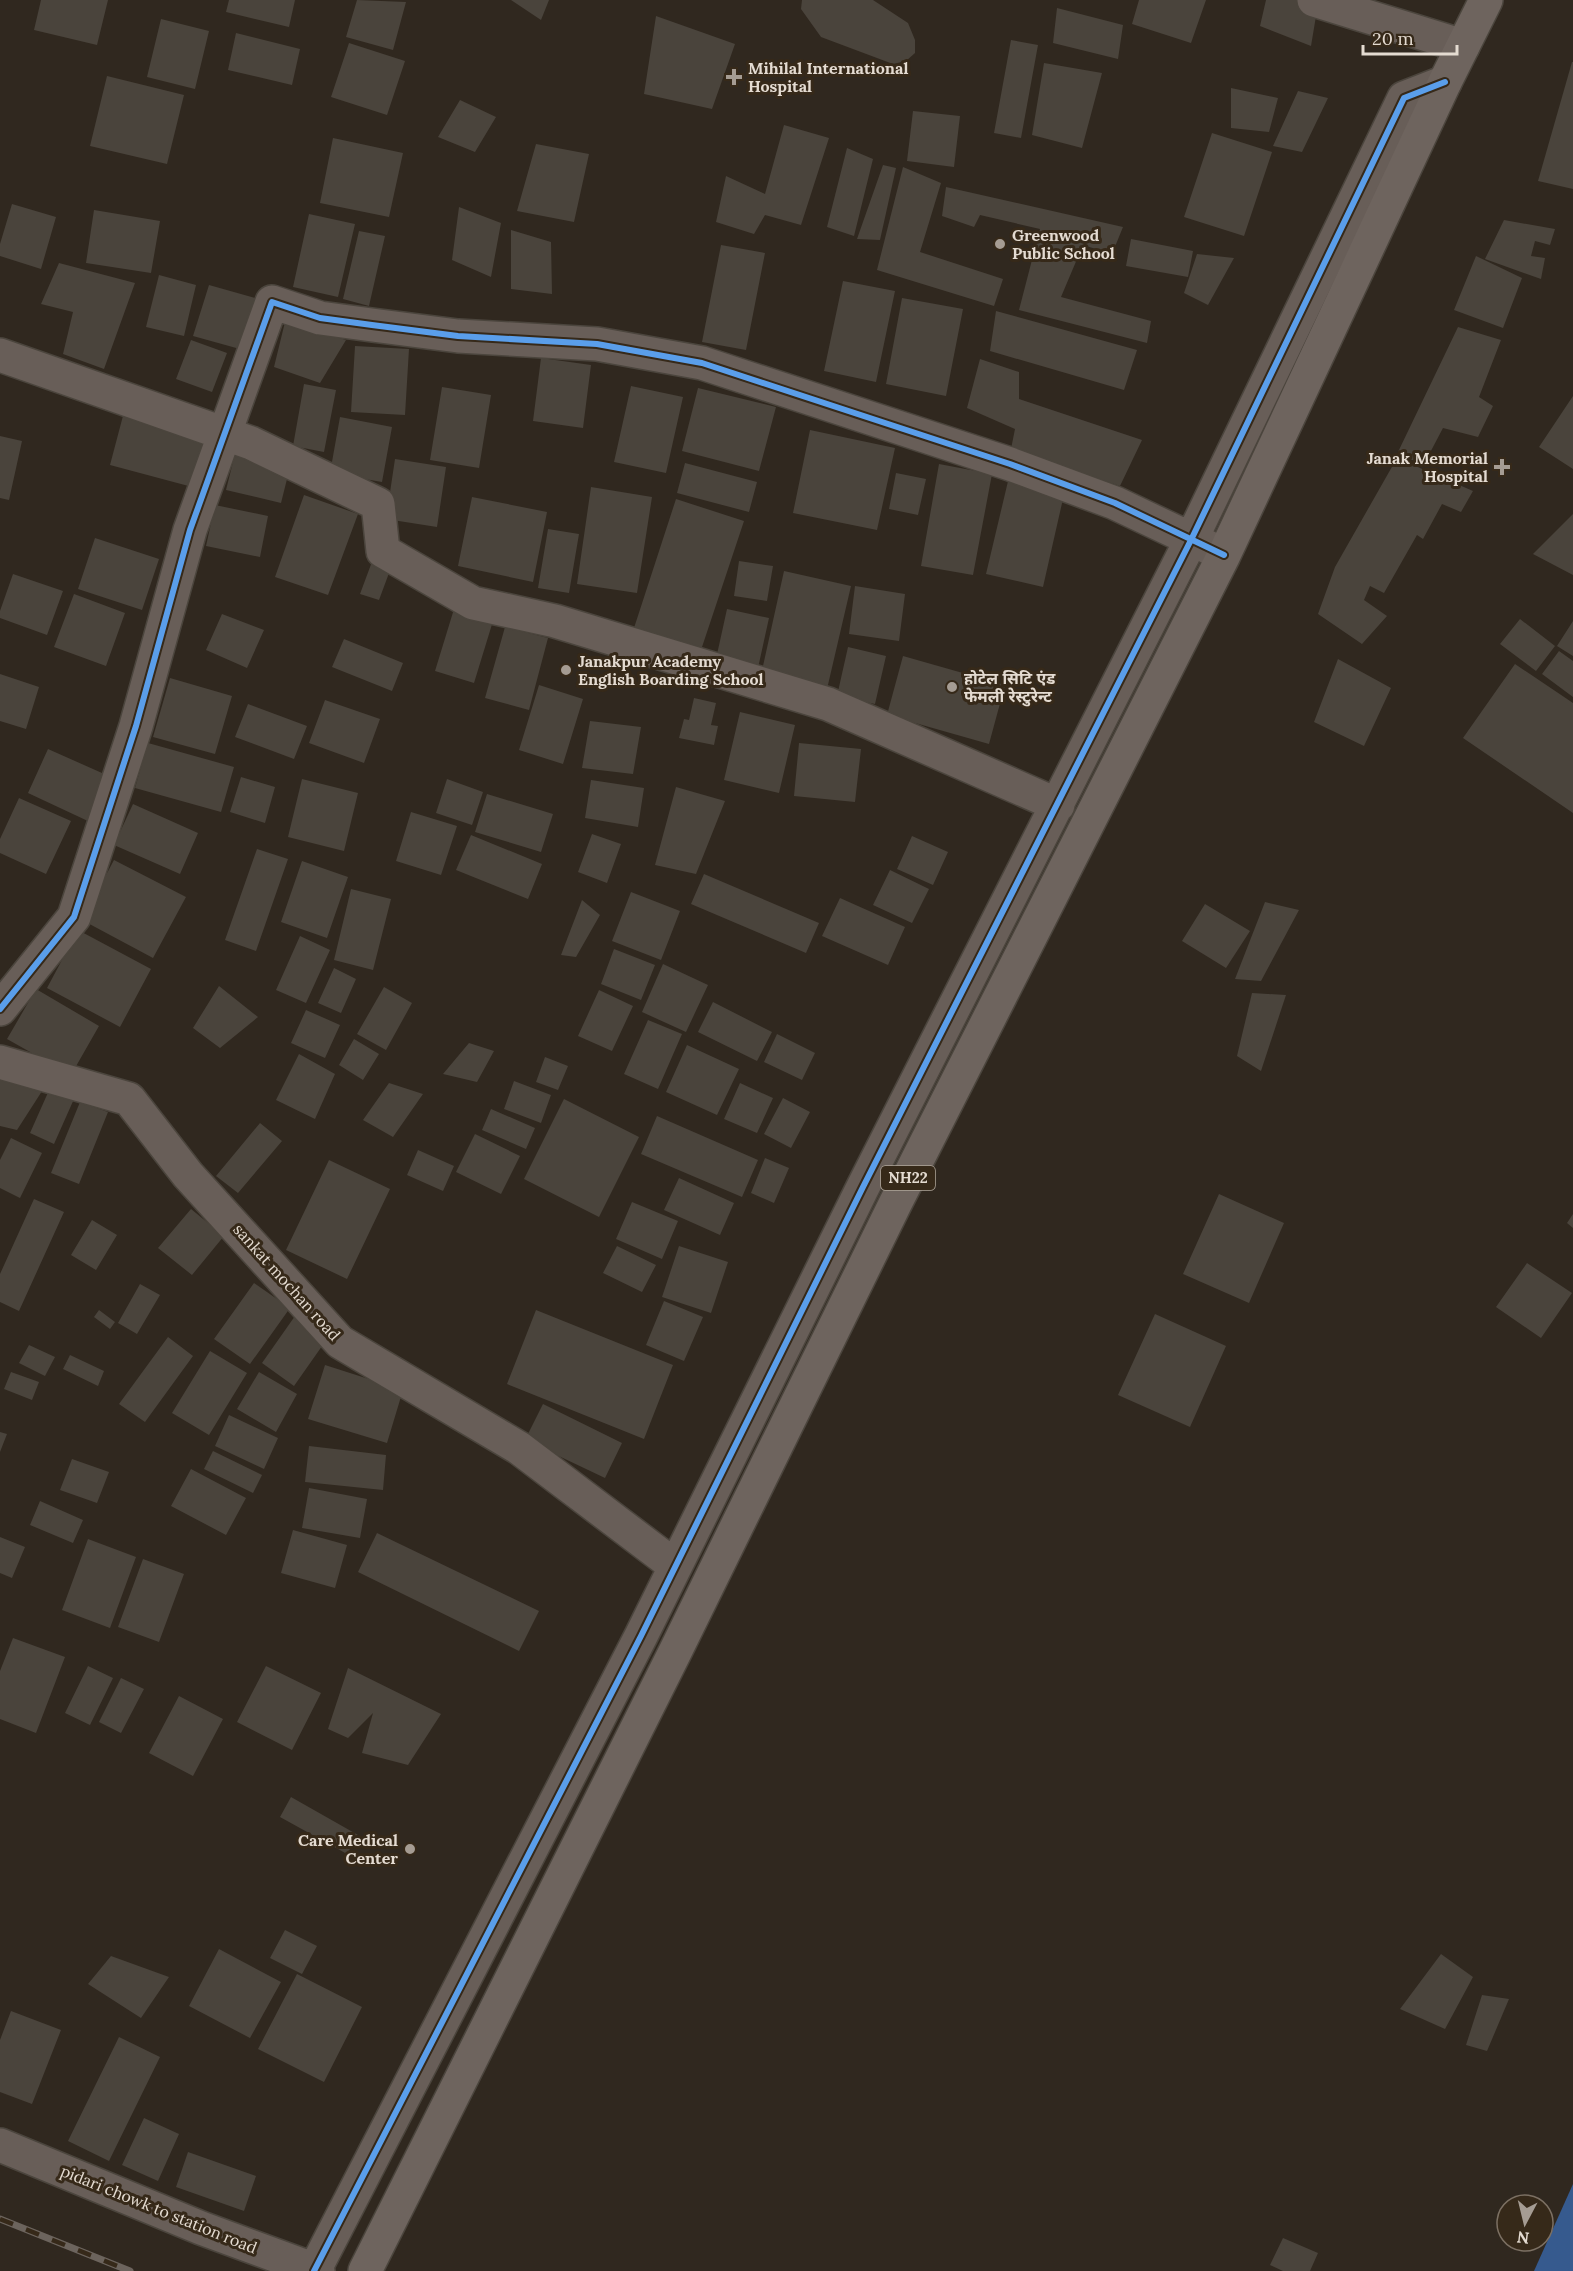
<svg xmlns="http://www.w3.org/2000/svg" width="1573" height="2271" font-family="Lora,'Noto Sans Devanagari',serif">
<rect width="100%" height="100%" fill="#30281f"/>
<!-- water -->
<path fill="#365a8e" d="M 1573,2184 L 1573,2271 L 1534,2271 Z"/>
<!-- building -->
<path fill="#4a443c" d="M 41,0 L 108,0 L 97,45 L 34,30 Z
M 229,0 L 295,0 L 289,27 L 226,12 Z
M 357,0 L 406,2 L 393,50 L 346,37 Z
M 511,0 L 549,0 L 541,20 Z
M 802,0 L 873,0 L 908,23 L 915,40 L 915,53 L 906,61 L 893,64 L 821,37 L 801,9 Z
M 1139,0 L 1206,0 L 1191,43 L 1132,24 Z
M 1266,0 L 1299,0 L 1318,4 L 1311,46 L 1260,26 Z
M 1057,8 L 1123,25 L 1118,59 L 1053,43 Z
M 656,16 L 735,44 L 712,109 L 644,94 Z
M 161,19 L 209,31 L 195,89 L 147,77 Z
M 236,33 L 300,49 L 292,85 L 228,70 Z
M 1011,40 L 1038,45 L 1021,138 L 994,133 Z
M 349,43 L 405,61 L 387,115 L 331,97 Z
M 1572,62 L 1573,62 L 1573,189 L 1538,181 Z
M 1044,63 L 1102,73 L 1082,148 L 1032,135 Z
M 107,76 L 184,95 L 167,164 L 90,146 Z
M 1231,88 L 1278,98 L 1269,132 L 1231,128 Z
M 1298,91 L 1328,98 L 1302,152 L 1273,146 Z
M 460,100 L 496,117 L 475,152 L 438,137 Z
M 913,111 L 960,116 L 954,167 L 907,161 Z
M 784,125 L 829,138 L 801,225 L 765,215 L 754,234 L 716,222 L 726,176 L 765,194 Z
M 1212,133 L 1272,152 L 1244,236 L 1184,217 Z
M 333,138 L 403,153 L 389,217 L 320,203 Z
M 536,144 L 589,154 L 574,222 L 517,211 Z
M 847,148 L 873,159 L 854,236 L 827,227 Z
M 883,165 L 896,168 L 880,240 L 857,239 Z
M 903,167 L 941,183 L 920,252 L 1003,279 L 994,306 L 877,270 Z
M 946,187 L 1123,227 L 1112,254 L 1083,245 L 1061,297 L 1151,321 L 1147,343 L 1019,310 L 1040,229 L 980,215 L 974,227 L 942,216 Z
M 12,204 L 56,217 L 41,269 L 0,256 L 0,244 Z
M 459,207 L 501,223 L 491,277 L 452,260 Z
M 94,210 L 160,221 L 151,273 L 86,263 Z
M 309,214 L 355,224 L 338,297 L 293,287 Z
M 1504,220 L 1555,229 L 1550,245 L 1535,241 L 1531,256 L 1545,258 L 1541,279 L 1485,259 Z
M 511,230 L 551,242 L 552,294 L 511,289 Z
M 359,231 L 385,236 L 369,306 L 343,299 Z
M 1131,239 L 1193,251 L 1188,277 L 1126,266 Z
M 721,245 L 765,253 L 746,350 L 702,342 Z
M 1197,254 L 1234,258 L 1208,305 L 1184,293 Z
M 1476,256 L 1522,278 L 1503,328 L 1454,310 Z
M 59,263 L 135,283 L 104,369 L 63,354 L 73,312 L 41,304 Z
M 159,275 L 196,285 L 184,336 L 146,327 Z
M 843,281 L 895,291 L 876,382 L 824,371 Z
M 209,285 L 262,300 L 247,351 L 193,336 Z
M 902,298 L 963,309 L 946,396 L 886,384 Z
M 996,311 L 1137,350 L 1124,390 L 990,351 Z
M 285,322 L 346,340 L 320,383 L 274,367 Z
M 1458,327 L 1501,340 L 1479,397 L 1493,406 L 1478,437 L 1443,428 L 1423,466 L 1398,452 Z
M 191,340 L 227,353 L 212,392 L 176,379 Z
M 355,346 L 409,349 L 405,415 L 351,412 Z
M 541,358 L 591,365 L 583,428 L 533,421 Z
M 980,359 L 1019,372 L 1019,399 L 1142,440 L 1120,486 L 1011,449 L 1015,429 L 967,408 Z
M 304,384 L 336,390 L 324,452 L 293,446 Z
M 631,386 L 683,397 L 666,473 L 614,462 Z
M 442,387 L 491,395 L 479,468 L 430,460 Z
M 698,388 L 776,407 L 759,471 L 682,451 Z
M 1573,396 L 1573,469 L 1539,447 Z
M 124,412 L 210,435 L 196,488 L 110,465 Z
M 340,417 L 392,427 L 382,482 L 330,473 Z
M 810,430 L 895,448 L 877,530 L 793,513 Z
M 0,436 L 22,441 L 9,500 L 0,498 Z
M 235,454 L 290,467 L 281,503 L 226,490 Z
M 1397,458 L 1473,491 L 1461,512 L 1442,504 L 1423,539 L 1417,535 L 1384,593 L 1370,586 L 1364,600 L 1387,616 L 1362,644 L 1318,614 L 1335,567 Z
M 395,459 L 446,467 L 437,527 L 386,519 Z
M 685,463 L 757,482 L 749,512 L 677,493 Z
M 939,464 L 992,474 L 973,575 L 921,566 Z
M 896,473 L 926,479 L 918,515 L 889,509 Z
M 1009,477 L 1065,490 L 1043,587 L 986,574 Z
M 591,487 L 652,497 L 637,593 L 577,584 Z
M 304,495 L 358,514 L 328,595 L 275,577 Z
M 472,497 L 547,512 L 533,582 L 458,566 Z
M 676,499 L 744,521 L 701,650 L 634,628 Z
M 215,505 L 268,516 L 260,557 L 206,546 Z
M 1573,514 L 1573,575 L 1533,554 Z
M 548,529 L 579,534 L 569,593 L 538,588 Z
M 95,538 L 159,559 L 142,610 L 78,589 Z
M 373,559 L 392,565 L 379,600 L 360,594 Z
M 739,561 L 773,566 L 767,601 L 734,596 Z
M 784,571 L 851,586 L 827,689 L 761,675 Z
M 13,574 L 63,591 L 47,635 L 0,618 L 0,611 Z
M 855,586 L 905,594 L 899,641 L 849,634 Z
M 74,594 L 125,613 L 106,666 L 54,647 Z
M 454,609 L 493,621 L 474,683 L 435,671 Z
M 727,609 L 769,618 L 758,668 L 716,659 Z
M 222,614 L 264,630 L 247,668 L 206,650 Z
M 1520,619 L 1555,646 L 1536,671 L 1500,644 Z
M 1573,621 L 1573,656 L 1557,646 Z
M 505,627 L 548,638 L 529,710 L 485,698 Z
M 344,639 L 403,663 L 392,691 L 332,667 Z
M 848,647 L 886,656 L 875,704 L 837,696 Z
M 1559,651 L 1573,661 L 1573,697 L 1542,674 Z
M 903,656 L 1005,685 L 989,744 L 887,715 Z
M 1338,659 L 1391,688 L 1364,746 L 1314,722 Z
M 1515,664 L 1573,703 L 1573,813 L 1463,738 Z
M 0,674 L 39,687 L 26,729 L 0,721 Z
M 170,678 L 232,696 L 215,754 L 153,737 Z
M 539,685 L 583,699 L 563,764 L 519,750 Z
M 694,698 L 716,703 L 711,725 L 718,726 L 714,745 L 679,738 L 684,719 L 689,720 Z
M 325,700 L 380,719 L 364,763 L 309,743 Z
M 248,704 L 307,726 L 294,759 L 235,737 Z
M 740,712 L 795,725 L 779,793 L 724,780 Z
M 590,721 L 641,727 L 633,774 L 582,768 Z
M 148,743 L 234,767 L 221,812 L 135,788 Z
M 799,743 L 861,749 L 855,802 L 794,796 Z
M 48,749 L 111,777 L 90,822 L 28,793 Z
M 241,777 L 275,787 L 265,823 L 230,812 Z
M 302,779 L 358,793 L 344,851 L 288,837 Z
M 447,779 L 483,792 L 472,825 L 436,813 Z
M 591,780 L 644,788 L 638,827 L 585,818 Z
M 676,787 L 725,801 L 696,874 L 655,865 Z
M 487,794 L 553,814 L 541,852 L 475,832 Z
M 19,798 L 71,821 L 46,874 L 0,853 L 0,839 Z
M 133,804 L 198,833 L 180,874 L 114,845 Z
M 411,812 L 457,826 L 441,875 L 396,861 Z
M 592,834 L 621,844 L 607,883 L 578,872 Z
M 471,835 L 542,864 L 528,899 L 456,870 Z
M 912,836 L 948,852 L 933,885 L 897,869 Z
M 257,849 L 288,859 L 256,951 L 225,940 Z
M 114,860 L 186,897 L 153,958 L 82,920 Z
M 302,861 L 348,877 L 327,938 L 281,922 Z
M 890,870 L 929,889 L 912,923 L 873,905 Z
M 704,874 L 819,923 L 806,953 L 691,904 Z
M 351,889 L 391,899 L 373,970 L 334,960 Z
M 631,892 L 680,911 L 661,960 L 612,941 Z
M 840,898 L 905,927 L 888,965 L 822,936 Z
M 582,900 L 600,915 L 576,957 L 561,955 Z
M 1265,902 L 1299,910 L 1261,981 L 1235,979 Z
M 1205,904 L 1250,931 L 1226,968 L 1182,941 Z
M 78,930 L 151,969 L 120,1027 L 47,988 Z
M 300,936 L 330,950 L 306,1003 L 276,990 Z
M 614,949 L 655,965 L 641,1000 L 601,984 Z
M 663,964 L 708,985 L 686,1032 L 642,1012 Z
M 334,968 L 356,979 L 341,1013 L 318,1003 Z
M 219,986 L 258,1017 L 220,1048 L 193,1028 Z
M 384,987 L 412,1003 L 386,1050 L 357,1034 Z
M 36,989 L 99,1026 L 71,1075 L 7,1039 Z
M 599,990 L 633,1006 L 612,1051 L 578,1036 Z
M 1252,993 L 1286,995 L 1261,1071 L 1237,1056 Z
M 713,1002 L 772,1032 L 757,1061 L 698,1032 Z
M 306,1010 L 340,1025 L 325,1058 L 291,1043 Z
M 648,1020 L 682,1034 L 658,1089 L 624,1074 Z
M 777,1034 L 815,1053 L 802,1080 L 764,1062 Z
M 354,1039 L 379,1054 L 363,1080 L 339,1065 Z
M 469,1043 L 494,1051 L 477,1082 L 443,1074 Z
M 687,1045 L 739,1069 L 717,1115 L 666,1092 Z
M 299,1054 L 335,1074 L 315,1119 L 276,1100 Z
M 545,1057 L 568,1066 L 558,1090 L 536,1082 Z
M 0,1070 L 44,1088 L 17,1130 L 0,1126 Z
M 514,1081 L 551,1095 L 541,1123 L 504,1109 Z
M 389,1083 L 423,1094 L 393,1137 L 363,1120 Z
M 740,1083 L 773,1098 L 757,1133 L 724,1119 Z
M 50,1088 L 74,1099 L 54,1144 L 30,1133 Z
M 783,1098 L 810,1112 L 791,1148 L 764,1134 Z
M 564,1099 L 639,1137 L 599,1217 L 524,1179 Z
M 80,1102 L 108,1112 L 79,1184 L 51,1173 Z
M 491,1109 L 535,1128 L 526,1149 L 482,1130 Z
M 657,1116 L 758,1160 L 742,1197 L 641,1154 Z
M 260,1123 L 282,1141 L 238,1193 L 216,1176 Z
M 475,1134 L 520,1156 L 501,1194 L 456,1172 Z
M 11,1138 L 42,1153 L 20,1198 L 0,1188 L 0,1160 Z
M 418,1150 L 454,1166 L 443,1191 L 407,1175 Z
M 765,1158 L 789,1168 L 774,1203 L 751,1193 Z
M 329,1160 L 390,1189 L 347,1279 L 286,1250 Z
M 679,1178 L 734,1203 L 720,1235 L 664,1210 Z
M 1219,1194 L 1284,1223 L 1249,1303 L 1183,1274 Z
M 34,1199 L 64,1212 L 19,1311 L 0,1302 L 0,1274 Z
M 632,1202 L 678,1221 L 662,1259 L 616,1239 Z
M 191,1209 L 224,1236 L 192,1275 L 158,1248 Z
M 1573,1214 L 1573,1228 L 1567,1223 Z
M 92,1220 L 117,1235 L 96,1270 L 71,1255 Z
M 617,1246 L 656,1265 L 642,1292 L 603,1273 Z
M 679,1246 L 728,1262 L 711,1313 L 662,1297 Z
M 1527,1263 L 1572,1293 L 1541,1338 L 1496,1307 Z
M 254,1283 L 290,1308 L 250,1364 L 214,1339 Z
M 140,1284 L 160,1295 L 137,1334 L 118,1323 Z
M 664,1301 L 703,1317 L 684,1361 L 646,1345 Z
M 99,1310 L 115,1322 L 110,1329 L 94,1317 Z
M 536,1310 L 673,1365 L 644,1439 L 507,1384 Z
M 1155,1314 L 1226,1346 L 1190,1427 L 1118,1395 Z
M 295,1316 L 327,1339 L 294,1386 L 262,1363 Z
M 168,1337 L 193,1356 L 145,1422 L 119,1404 Z
M 29,1345 L 55,1357 L 45,1376 L 19,1363 Z
M 210,1351 L 247,1373 L 209,1435 L 172,1413 Z
M 70,1355 L 104,1371 L 98,1386 L 63,1369 Z
M 325,1365 L 403,1390 L 387,1443 L 308,1419 Z
M 11,1372 L 39,1382 L 32,1400 L 4,1389 Z
M 259,1372 L 297,1394 L 276,1432 L 237,1409 Z
M 543,1404 L 622,1443 L 605,1478 L 525,1440 Z
M 229,1415 L 278,1438 L 264,1469 L 215,1446 Z
M 0,1432 L 7,1434 L 0,1452 Z
M 309,1446 L 386,1455 L 383,1490 L 305,1482 Z
M 213,1451 L 262,1475 L 253,1493 L 204,1469 Z
M 72,1459 L 109,1472 L 97,1503 L 60,1490 Z
M 191,1469 L 246,1498 L 226,1535 L 171,1506 Z
M 309,1488 L 367,1499 L 360,1538 L 302,1528 Z
M 40,1501 L 83,1520 L 73,1543 L 30,1525 Z
M 293,1530 L 347,1545 L 335,1588 L 281,1573 Z
M 377,1533 L 539,1611 L 519,1651 L 358,1572 Z
M 0,1537 L 25,1547 L 12,1578 L 0,1573 Z
M 88,1539 L 136,1557 L 110,1628 L 62,1610 Z
M 143,1559 L 184,1574 L 159,1642 L 118,1627 Z
M 13,1638 L 65,1657 L 36,1733 L 0,1719 L 0,1671 Z
M 88,1666 L 113,1678 L 90,1725 L 65,1713 Z
M 266,1666 L 321,1693 L 292,1750 L 237,1722 Z
M 348,1668 L 441,1714 L 408,1765 L 362,1753 L 373,1713 L 348,1738 L 328,1729 Z
M 121,1678 L 144,1689 L 121,1733 L 99,1722 Z
M 179,1696 L 223,1719 L 193,1776 L 149,1753 Z
M 291,1797 L 358,1835 L 347,1854 L 280,1817 Z
M 285,1930 L 317,1946 L 302,1974 L 270,1958 Z
M 219,1949 L 281,1982 L 250,2038 L 189,2006 Z
M 1441,1954 L 1473,1977 L 1445,2029 L 1400,2009 Z
M 111,1956 L 169,1977 L 141,2018 L 88,1984 Z
M 297,1974 L 362,2007 L 324,2082 L 258,2049 Z
M 1482,1995 L 1509,1999 L 1487,2051 L 1466,2045 Z
M 11,2011 L 61,2030 L 32,2104 L 0,2092 L 0,2040 Z
M 119,2037 L 160,2057 L 109,2161 L 68,2141 Z
M 144,2118 L 179,2134 L 158,2181 L 122,2165 Z
M 188,2152 L 256,2176 L 244,2211 L 176,2187 Z
M 1283,2238 L 1318,2253 L 1310,2271 L 1283,2271 L 1270,2265 Z"/>
<g fill="none" stroke-linecap="round" stroke-linejoin="round">
<!-- minor casing -->
<g stroke="#4b453d" stroke-width="36">
<path id="minor" d="M 1314,0 L 1463,46
M 0,355 L 251,443 L 378,504 L 383,551 L 473,603 L 555,621 L 828,704 L 1058,805
M 0,1009 L 74,917 L 136,726 L 190,530 L 272,302 L 320,318 L 372,325 L 458,336 L 597,344 L 702,363 L 1010,464 L 1115,503 L 1212,549
M 0,1062 L 129,1099 L 188,1175 L 340,1342 L 519,1448 L 675,1566
M 0,2145 L 201,2228 L 318,2271
M 314,2271 L 641,1636 L 863,1187 L 1191,540 L 1404,98 L 1445,82"/>
</g>
<!-- highway casing -->
<g stroke="#4b453d" stroke-width="36">
<path id="highway" d="M 365,2271 L 675,1652 L 895,1204 L 1224,555 L 1445,82 L 1486,0"/>
</g>
<!-- minor -->
<use href="#minor" stroke="#685e58" stroke-width="33"/>
<!-- highway -->
<use href="#highway" stroke="#6e645e" stroke-width="33"/>
<!-- rail casing -->
<g stroke="#6c645d" stroke-width="7">
<path id="rail" d="M 0,2219 L 130,2271"/>
</g>
<!-- rail -->
<use href="#rail" stroke="#362919" stroke-width="4.5" stroke-dasharray="14" stroke-linecap="butt"/>
<!-- cycleway casing -->
<g stroke="#362919" stroke-width="10">
<path id="cycleway" d="M 0,1009 L 74,917 L 136,726 L 190,530 L 272,302 L 320,318 L 372,325 L 458,336 L 597,344 L 702,363 L 1010,464 L 1115,503 L 1224,555
M 314,2271 L 641,1636 L 863,1187 L 1191,540 L 1404,98 L 1445,82"/>
</g>
<!-- cycleway -->
<use href="#cycleway" stroke="#5a9eea" stroke-width="6"/>
</g>
<!-- markers -->
<g fill="#a59c93" stroke="#362919" stroke-width="2">
<path d="M731 68h6v6h6v6h-6v6h-6v-6h-6v-6h6z"/>
<circle cx="1000" cy="244" r="6"/>
<path d="M1499 458h6v6h6v6h-6v6h-6v-6h-6v-6h6z"/>
<circle cx="566" cy="670" r="6"/>
<circle cx="952" cy="687" r="6"/>
<circle cx="410" cy="1849" r="6"/>
</g>
<g text-anchor="middle" stroke-width="6" stroke-linejoin="round" paint-order="stroke">
<!-- shield labels -->
<rect fill="#362919" stroke="#b0a69a" stroke-width="1.5" x="881" y="1166" width="54" height="24" rx="4.5"/>
<g font-size="15" font-weight="bold" fill="#e4dbd1">
<text x="908" y="1183">NH22</text>
</g>
<!-- poi labels -->
<g font-size="16" font-weight="bold" fill="#e4dbd1" stroke="#362919" text-anchor="start">
<text x="748" y="74">Mihilal International<tspan x="748" dy="18">Hospital</tspan></text>
<text x="1012" y="241">Greenwood<tspan x="1012" dy="18">Public School</tspan></text>
<text x="1488" y="464" text-anchor="end">Janak Memorial<tspan x="1488" dy="18">Hospital</tspan></text>
<text x="578" y="667">Janakpur Academy<tspan x="578" dy="18">English Boarding School</tspan></text>
<text x="964" y="684">होटेल सिटि एंड<tspan x="964" dy="18">फेमली रेस्टुरेन्ट</tspan></text>
<text x="398" y="1846" text-anchor="end">Care Medical<tspan x="398" dy="18">Center</tspan></text>
</g>
<!-- street labels -->
<g font-size="16" fill="#e4dbd1" stroke="#362919">
<text transform="translate(287 1282) rotate(48)" y="6">sankat mochan road</text>
<text transform="translate(159 2209) rotate(22)" y="6">pidari chowk to station road</text>
</g>
</g>
<!-- north arrow -->
<g transform="translate(1525 2223) rotate(187)"><circle r="28" fill="#362919" stroke="#7c7063" stroke-width="1.5"/>
<path d="M0-4.5L10 22L0 15L-10 22Z" fill="#a59c93"/>
<text y="-9" font-size="16" font-weight="bold" text-anchor="middle" fill="#e4dbd1">N</text>
</g>
<!-- scale -->
<path d="M1363 45v9h94v-9" fill="none" stroke="#e4dbd1" stroke-width="3"/>
<text x="1372" y="45" font-size="18" fill="#e4dbd1" stroke="#362919" stroke-width="4.5" paint-order="stroke">20 m</text>
</svg>
